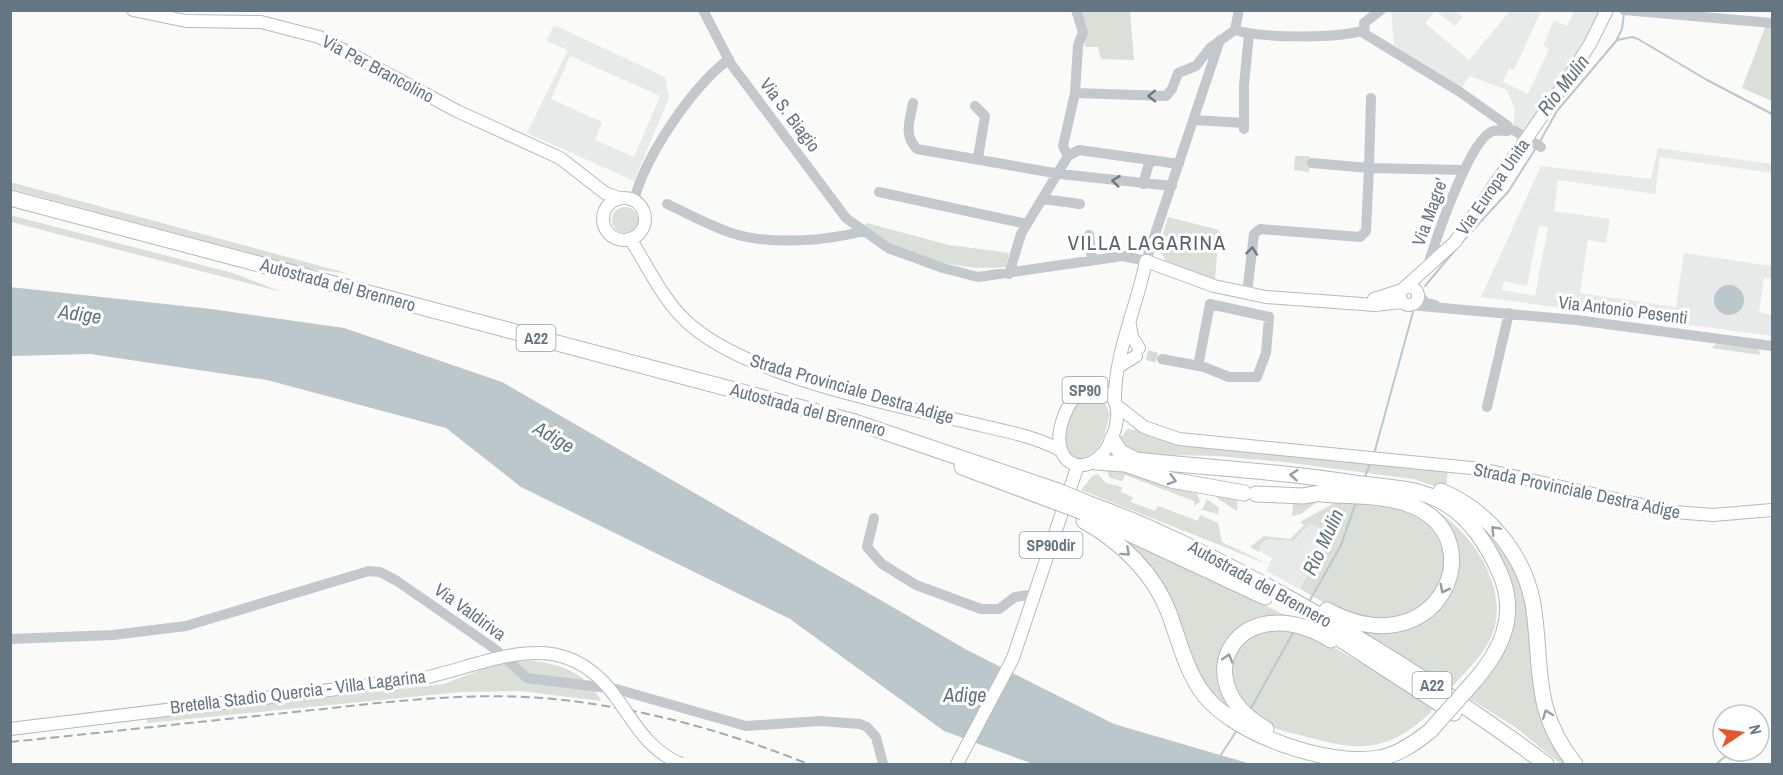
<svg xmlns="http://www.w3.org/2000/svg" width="1783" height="775" font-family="'Archivo Narrow',sans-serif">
<rect width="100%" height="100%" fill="#fafaf8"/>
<!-- built -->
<path fill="#e8e9e9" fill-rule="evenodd" d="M 1391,11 L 1435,11 L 1425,23 L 1469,60 L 1510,11 L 1541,11 L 1514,70 L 1509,68 L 1503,82 L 1528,94 L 1549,49 L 1543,46 L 1554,20 L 1567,26 L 1574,11 L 1607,11 L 1527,134 L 1513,126 L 1515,110 L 1507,90 L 1470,76 L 1460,89 L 1394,45 Z
M 1436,11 L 1455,11 L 1463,17 L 1455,26 Z
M 554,25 L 665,77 L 669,98 L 634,181 L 527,133 L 568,50 L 546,41 ZM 570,56 L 660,96 L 634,157 L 595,140 L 602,122 L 551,99 Z
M 1658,148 L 1772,164 L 1772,173 L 1660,157 L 1655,194 L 1558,180 L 1554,211 L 1610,219 L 1606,243 L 1588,240 L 1580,293 L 1676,307 L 1684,253 L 1772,266 L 1772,279 L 1764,278 L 1759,312 L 1772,315 L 1772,336 L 1481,297 L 1541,166 L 1651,179 ZM 1539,226 L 1548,227 L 1535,296 L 1502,290 L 1504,281 L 1527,286 Z
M 1310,524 L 1330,533 L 1300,589 L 1266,571 L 1272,558 L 1260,551 L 1261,544 L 1266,539 L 1293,541 Z"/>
<!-- green -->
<path fill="#dadfd7" d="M 1080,11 L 1130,11 L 1134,60 L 1101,59 L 1098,47 L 1085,47 L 1085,25 Z
M 1766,25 L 1772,27 L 1772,101 L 1742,88 Z
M 1295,156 L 1310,156 L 1309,172 L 1294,170 Z
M 10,182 L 350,274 L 305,268 L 11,189 Z
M612 220a13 13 0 1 1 26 0a13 13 0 1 1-26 0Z
M 10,215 L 233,273 L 282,292 L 11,222 Z
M 1168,217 L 1219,230 L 1215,279 L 1166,262 L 1159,246 Z
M 867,223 L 949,245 L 1009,253 L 1006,267 C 956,272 904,255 862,227 Z
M 1716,344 L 1758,349 L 1761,355 L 1711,348 Z
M 1092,393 L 1103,399 L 1110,414 C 1104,435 1102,454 1078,460 L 1071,457 L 1062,441 L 1066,422 L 1079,398 Z
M 1128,429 L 1448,469 L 1446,490 L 1413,479 L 1284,462 L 1217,456 L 1130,454 L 1119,439 Z
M 1113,466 L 1197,494 L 1200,502 L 1194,506 L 1194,501 L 1125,475 L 1122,481 L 1110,478 L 1107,471 Z
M 1098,474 L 1106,483 L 1122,487 L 1121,492 L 1133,497 L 1131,502 L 1155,511 L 1158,506 L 1198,521 L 1200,515 L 1218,523 L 1222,542 L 1270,565 L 1081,490 L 1092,476 Z
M 1434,491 L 1484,522 L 1523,579 L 1533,658 L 1572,764 L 1561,764 L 1515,727 L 1467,697 L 1493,666 L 1509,585 Z
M 1217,496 L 1238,498 L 1237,511 L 1217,498 Z
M 1207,499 L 1219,508 L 1218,514 L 1202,510 Z
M 1318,501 L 1301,514 L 1292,516 L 1293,503 Z
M 1338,501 C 1376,503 1430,503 1444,546 C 1447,555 1445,570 1445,579 L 1417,613 L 1374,621 L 1337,610 L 1300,589 L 1330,533 L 1310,524 L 1293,541 L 1267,539 L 1261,544 L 1259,552 L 1250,547 L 1264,536 L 1290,539 L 1304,525 L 1300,522 Z
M 1418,501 C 1465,519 1512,585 1492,635 C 1484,655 1466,671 1452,687 L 1351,624 L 1414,624 L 1454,562 Z
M 1105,528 L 1291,618 C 1263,614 1249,622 1230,642 L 1238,717 L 1207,688 L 1194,665 L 1183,633 Z
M 1279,624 L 1327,644 L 1433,703 L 1431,712 C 1386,755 1356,751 1300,735 C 1286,731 1268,729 1257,719 C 1246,710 1238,693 1230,682 C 1238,635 1236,641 1279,624 Z
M 520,660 C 551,661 587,670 601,701 L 520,691 L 461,692 L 147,723 L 146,718 L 444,684 L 493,665 Z"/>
<!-- water -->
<path fill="#bbc7cb" d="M1714 300a15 15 0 1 1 30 0a15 15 0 1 1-30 0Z
M 10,287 L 211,309 L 344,328 L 502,382 L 967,650 L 1114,724 L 1251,764 L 1033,764 L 944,731 L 790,619 L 521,487 L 446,428 L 267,380 L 90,354 L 11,356 Z"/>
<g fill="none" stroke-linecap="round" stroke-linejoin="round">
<!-- stream -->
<path stroke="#bbc7cb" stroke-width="2" d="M 1617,39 L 1622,29 L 1624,13
M 1539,143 L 1557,111 L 1617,40 L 1632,37 L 1638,39 L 1707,80 L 1772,114
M 1462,242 L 1508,192 L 1536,148
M 1425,286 L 1456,249
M 1374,454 L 1413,312
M 1364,479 L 1371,462
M 1309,602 L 1341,545 L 1356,502
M 1250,710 L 1294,631
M 1759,728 L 1765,723
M 1219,758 L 1237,730
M 1716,764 L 1732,751"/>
<!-- minor-tunnel -->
<path stroke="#d5d9db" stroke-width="10" stroke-dasharray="10 5" stroke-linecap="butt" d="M 1147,355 L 1162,359"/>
<!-- major casing -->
<g stroke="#b5babe" stroke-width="14">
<path id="major" d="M 133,10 L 186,21 L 261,22 L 319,37 L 457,111 L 560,158 L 605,193 L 619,198
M603 219a21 21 0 1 1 42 0a21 21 0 1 1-42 0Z
M 631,240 C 648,267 663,300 687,322 C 744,375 885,403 962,421 C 994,429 1029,434 1058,449
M1400 296a9 9 0 1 1 18 0a9 9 0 1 1-18 0Z
M 1374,299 L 1402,290 L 1455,242 L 1569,77 L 1590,44 L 1607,10
M 1130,325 L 1132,337 L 1139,348
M 1118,367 L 1136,356
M 1093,389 L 1101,390 L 1113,398 C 1119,409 1118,417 1115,429 C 1099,486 1043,471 1064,416 C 1070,401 1076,392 1093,389 Z
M 1115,401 C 1114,354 1137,307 1146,261 L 1214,286 L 1266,297 L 1375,305 L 1402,302
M 1116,405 L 1144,427 L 1179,439 L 1481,469 L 1674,512 L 1713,515 L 1772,510
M 10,729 L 419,679
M 957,764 L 1013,658 L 1078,465"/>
</g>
<!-- highway casing -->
<g stroke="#b4b9bd" stroke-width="17">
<path id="highway" d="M 10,198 L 855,422 L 1058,491
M 1112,439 L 1120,452 L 1136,460 C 1208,468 1282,471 1354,483 C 1386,488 1418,486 1446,504 C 1470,518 1488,546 1499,571 C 1520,616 1500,653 1470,686
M 1096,462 L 1125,464 L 1171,480 L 1244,493
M 962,467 L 1056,502
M 1441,491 C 1487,510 1524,554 1533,604 C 1543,666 1531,710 1575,764
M 1256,494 L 1303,496 L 1332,491
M 1322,494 C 1351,497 1385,494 1413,506 C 1495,540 1437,670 1327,610
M 1087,503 C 1149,525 1206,554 1265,585 C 1363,638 1457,698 1546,764
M 1083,512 L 1265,597
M 1084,521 C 1120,541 1154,573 1169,613 C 1179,640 1186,672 1205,696 C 1237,735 1328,767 1379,758 C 1398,755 1415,743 1430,731
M 1326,630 L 1454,713
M 1266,729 C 1181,681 1239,584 1331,640"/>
</g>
<!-- minor -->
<path stroke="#c3c8cc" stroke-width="10" d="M 703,10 L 731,64 L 846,218 L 888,248 L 943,268 L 978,277 L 1123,256 L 1146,261 L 1220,40
M 1381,10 L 1364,23 L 1365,34 L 1460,92 L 1508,126
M 1624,10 L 1772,23
M 1235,30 C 1260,38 1339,39 1364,30
M 1235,30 L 1239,10
M 1075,93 L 1166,96 L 1172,89 L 1178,73 L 1196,66 L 1210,48 L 1235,30
M 913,103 C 910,121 903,135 917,149 L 1060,174 L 1172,186
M 975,106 L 985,116 L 978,158
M 1194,120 L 1244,123
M 1244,129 L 1244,85 L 1249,34
M 1515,131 L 1541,147
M 1068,156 L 1063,146 L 1075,93 L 1078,46 L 1083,32 L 1076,10
M 1312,163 L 1369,168 L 1371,98
M 1143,184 L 1150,160
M 879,192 L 1027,224
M 1043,199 L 1080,204
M 634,200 C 646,155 692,87 729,59
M 667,204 C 689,214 712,227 735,234 C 771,245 827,241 863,231
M 1089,235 L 1092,260
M 1428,266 C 1435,241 1470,138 1493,131 C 1497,130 1503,131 1508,131
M 1009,274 L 1021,234 L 1068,156 L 1079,150 L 1179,164
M 1247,293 L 1254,234 L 1260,229 L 1360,237 L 1366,231 L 1369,168 L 1463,170
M 1418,294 L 1426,303 L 1435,305
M 1410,305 L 1576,320 L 1772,346
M 1162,359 L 1204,367 L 1229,377 L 1257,377 L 1266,353 L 1269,317 L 1210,304 L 1198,366
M 1487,407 L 1509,313
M 874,518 L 867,547 L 882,564 L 916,585 L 981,609 L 999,609 L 1015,597 L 1035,594
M 10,639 L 113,635 L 186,626 L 369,571 L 380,572 L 397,581 L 495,649 L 527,678 L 616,689 L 746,726 L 820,721 L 860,724 L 867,727 L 876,737 L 883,764"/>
<!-- major -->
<use href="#major" stroke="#fff" stroke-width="12"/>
<!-- highway -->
<use href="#highway" stroke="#fff" stroke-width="15"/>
<!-- rail -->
<path stroke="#a2aab0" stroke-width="2" stroke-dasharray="9 4.5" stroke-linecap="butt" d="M 10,742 C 108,732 206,721 304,711 C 387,702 471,691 554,699 C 642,708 726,731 808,764"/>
<!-- major-bridge casing -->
<g stroke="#b5babe" stroke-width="14" stroke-linecap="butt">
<path id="major-bridge" d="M 419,679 C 493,664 562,619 618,700 C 636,726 650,751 681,764"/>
</g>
<!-- highway-bridge casing -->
<g stroke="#b4b9bd" stroke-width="17" stroke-linecap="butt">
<path id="highway-bridge" d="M 1058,491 L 1087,503
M 1056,502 L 1083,512
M 1430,731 L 1470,686"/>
</g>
<!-- major-bridge -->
<use href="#major-bridge" stroke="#fff" stroke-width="12"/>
<!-- highway-bridge -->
<use href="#highway-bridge" stroke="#fff" stroke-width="15"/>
</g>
<!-- one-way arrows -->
<defs><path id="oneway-chevron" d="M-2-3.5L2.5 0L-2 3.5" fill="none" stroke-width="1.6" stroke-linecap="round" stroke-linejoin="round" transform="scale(1.5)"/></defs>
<g stroke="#6a7a87">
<use href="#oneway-chevron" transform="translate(1152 96) rotate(179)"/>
<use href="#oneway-chevron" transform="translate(1116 181) rotate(-173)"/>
<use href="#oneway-chevron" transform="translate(1252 251) rotate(-84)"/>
</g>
<g stroke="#939fa8">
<use href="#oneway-chevron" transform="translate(1294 475) rotate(-176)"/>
<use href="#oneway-chevron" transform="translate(1172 480) rotate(16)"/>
<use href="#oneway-chevron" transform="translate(1495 530) rotate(-133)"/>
<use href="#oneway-chevron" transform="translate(1126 552) rotate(42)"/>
<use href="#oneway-chevron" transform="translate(1444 589) rotate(117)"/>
<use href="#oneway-chevron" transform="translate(1228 658) rotate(-73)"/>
<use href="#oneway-chevron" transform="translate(1547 714) rotate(-110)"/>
</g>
<g text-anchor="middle" stroke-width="6" stroke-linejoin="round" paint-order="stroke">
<!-- shield labels -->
<g fill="#fff" stroke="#939fa8" stroke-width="1.5">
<rect x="516.5" y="325" width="39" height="26" rx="4.5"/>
<rect x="1062.5" y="377" width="45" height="26" rx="4.5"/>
<rect x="1019.5" y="532" width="63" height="26" rx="4.5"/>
<rect x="1412.5" y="672" width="39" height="26" rx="4.5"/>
</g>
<g font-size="16" font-weight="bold" fill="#657683">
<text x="536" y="344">A22</text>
<text x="1085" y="396">SP90</text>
<text x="1051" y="551">SP90dir</text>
<text x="1432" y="691">A22</text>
</g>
<!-- street labels -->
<g font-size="18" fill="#657683" stroke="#fff">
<text transform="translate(378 69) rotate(28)" y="6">Via Per Brancolino</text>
<text transform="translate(790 115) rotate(53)" y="6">Via S. Biagio</text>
<text transform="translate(1493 187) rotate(-55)" y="6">Via Europa Unita</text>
<text transform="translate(1430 212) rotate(-70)" y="6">Via Magre'</text>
<text transform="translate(338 285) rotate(15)" y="6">Autostrada del Brennero</text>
<text transform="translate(1623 310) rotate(7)" y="6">Via Antonio Pesenti</text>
<text transform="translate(852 389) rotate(16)" y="6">Strada Provinciale Destra Adige</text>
<text transform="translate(808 410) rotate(15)" y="6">Autostrada del Brennero</text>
<text transform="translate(1577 491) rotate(12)" y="6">Strada Provinciale Destra Adige</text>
<text transform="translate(1260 584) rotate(29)" y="6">Autostrada del Brennero</text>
<text transform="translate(470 612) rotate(36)" y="6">Via Valdiriva</text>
<text transform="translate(298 692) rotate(-7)" y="6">Bretella Stadio Quercia - Villa Lagarina</text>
</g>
<!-- water labels -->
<g font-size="20" font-style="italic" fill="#60757c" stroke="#fff">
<text transform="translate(1563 85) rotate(-52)" y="7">Rio Mulin</text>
<text transform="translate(80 314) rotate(8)" y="7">Adige</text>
<text transform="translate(554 437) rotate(30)" y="7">Adige</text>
<text transform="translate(1323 542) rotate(-65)" y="7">Rio Mulin</text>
<text x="965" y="702">Adige</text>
</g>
<!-- quarter labels -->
<g font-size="21" letter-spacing="1.5" fill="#57646e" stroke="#fff">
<text x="1147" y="250">VILLA LAGARINA</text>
</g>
</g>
<!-- border -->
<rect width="1783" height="775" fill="none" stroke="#657683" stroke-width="24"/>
<!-- north arrow -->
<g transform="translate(1741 733) rotate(77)"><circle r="28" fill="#ffffff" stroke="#c1c8cd" stroke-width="1.5"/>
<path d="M0-4.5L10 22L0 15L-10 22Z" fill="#e4572e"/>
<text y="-9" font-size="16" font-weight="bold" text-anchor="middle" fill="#657683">N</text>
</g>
</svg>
